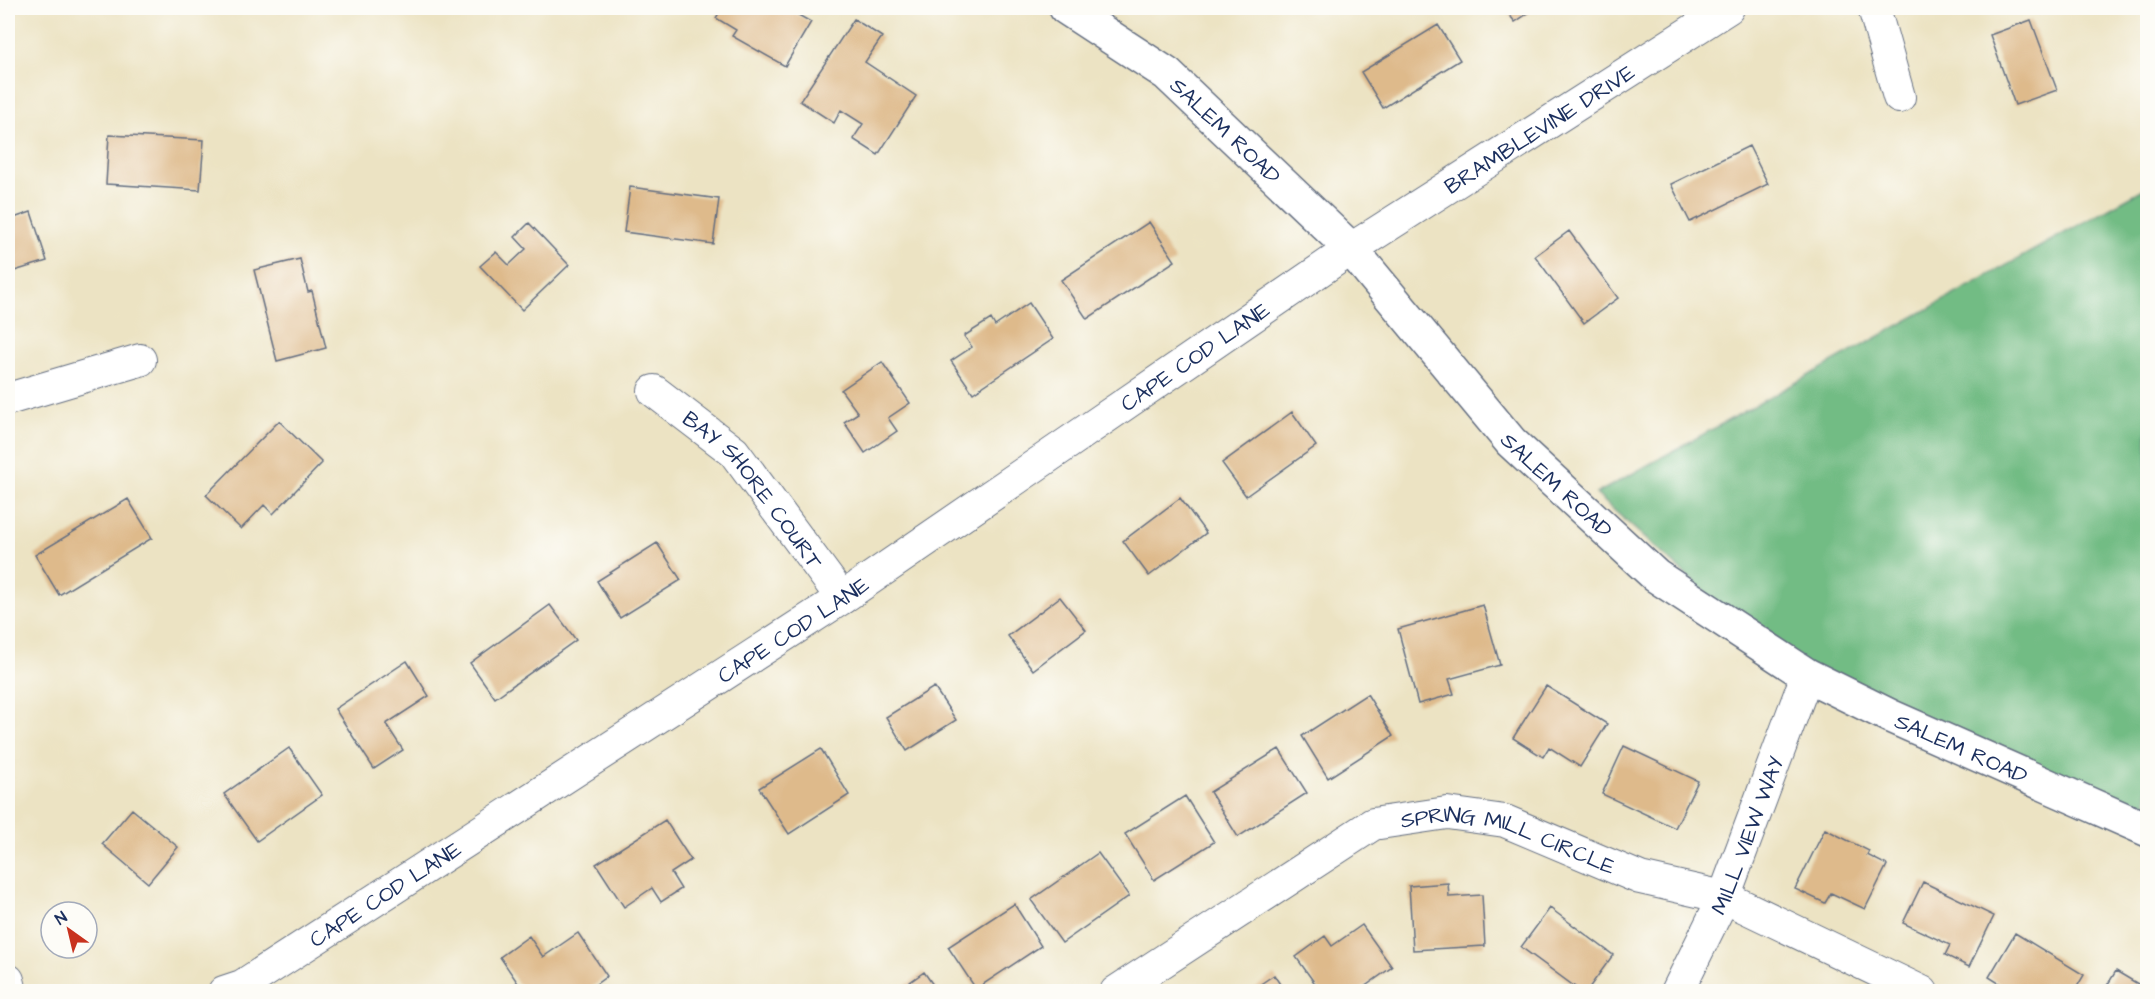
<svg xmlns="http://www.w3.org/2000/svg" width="2155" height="999" font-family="'Architects Daughter',sans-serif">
<rect width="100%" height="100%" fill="#fdfcf7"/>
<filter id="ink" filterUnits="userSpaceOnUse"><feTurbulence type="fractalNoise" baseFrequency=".0167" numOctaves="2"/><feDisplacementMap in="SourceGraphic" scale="12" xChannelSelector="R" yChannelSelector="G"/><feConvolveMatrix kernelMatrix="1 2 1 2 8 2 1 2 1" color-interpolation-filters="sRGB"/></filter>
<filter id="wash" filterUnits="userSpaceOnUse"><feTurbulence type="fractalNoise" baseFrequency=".008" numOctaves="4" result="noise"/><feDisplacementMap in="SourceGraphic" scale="24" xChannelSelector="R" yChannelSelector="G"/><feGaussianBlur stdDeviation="1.35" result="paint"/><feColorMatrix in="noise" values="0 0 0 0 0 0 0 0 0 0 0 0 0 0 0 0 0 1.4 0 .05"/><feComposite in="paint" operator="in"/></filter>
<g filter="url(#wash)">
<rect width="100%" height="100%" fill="#ece3c3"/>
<!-- forest -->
<path fill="#72bc84" stroke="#467671" stroke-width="1.5" d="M 2147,187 L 2147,825 L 1763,644 L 1596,494 Z"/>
<g id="blocks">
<!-- building -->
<path fill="#deba8b" d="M 722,8 L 786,8 L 811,22 L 785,66 L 732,36 L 736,30 L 716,18 Z
M 1504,8 L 1536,8 L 1515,22 Z
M 854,19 L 882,37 L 865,62 L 916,96 L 878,155 L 853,139 L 863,124 L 841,110 L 834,123 L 800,101 Z
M 2031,20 L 2057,90 L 2015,105 L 1990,35 Z
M 1438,25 L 1460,60 L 1383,108 L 1361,72 Z
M 109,135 L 204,140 L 200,190 L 106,184 Z
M 1749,146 L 1768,184 L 1690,222 L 1671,184 Z
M 630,187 L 719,199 L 713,244 L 624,232 Z
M 31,212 L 47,261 L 8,273 L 8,220 Z
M 1149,222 L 1175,261 L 1087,319 L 1061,280 Z
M 529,223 L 569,265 L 522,310 L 480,266 L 496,252 L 509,265 L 526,249 L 515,237 Z
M 1569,231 L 1618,298 L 1584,323 L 1535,256 Z
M 300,259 L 308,292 L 312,291 L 326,348 L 277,361 L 254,270 Z
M 1029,303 L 1053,339 L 973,393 L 951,361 L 972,347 L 964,336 L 991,319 L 995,326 Z
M 882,362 L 910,403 L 888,418 L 897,431 L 865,453 L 844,422 L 858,413 L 841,390 Z
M 1292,412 L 1316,446 L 1246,496 L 1222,463 Z
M 279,421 L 322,463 L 273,514 L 264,505 L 241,529 L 206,495 Z
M 1180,498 L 1206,533 L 1149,576 L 1123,541 Z
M 128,499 L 152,538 L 59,595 L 35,555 Z
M 657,543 L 681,580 L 620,618 L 597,581 Z
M 1060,597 L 1086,630 L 1033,670 L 1008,636 Z
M 550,605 L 576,640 L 495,698 L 470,663 Z
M 1483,605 L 1500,665 L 1449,679 L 1454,694 L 1418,704 L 1398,629 Z
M 407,661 L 429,696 L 386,724 L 403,750 L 374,769 L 335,709 Z
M 1546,686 L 1607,724 L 1580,767 L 1549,747 L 1543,757 L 1513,738 Z
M 934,687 L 956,720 L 907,751 L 886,717 Z
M 1367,694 L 1393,736 L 1328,778 L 1302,736 Z
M 1624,746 L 1698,781 L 1675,828 L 1602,794 Z
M 289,748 L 322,795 L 257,841 L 224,794 Z
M 821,749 L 849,795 L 789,834 L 759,788 Z
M 1279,749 L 1307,793 L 1238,837 L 1210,792 Z
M 1185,796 L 1214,842 L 1154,880 L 1125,834 Z
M 132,809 L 178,847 L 148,883 L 102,844 Z
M 665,820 L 691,860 L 671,873 L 681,889 L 661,902 L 652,888 L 624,907 L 596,864 Z
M 1825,829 L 1869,851 L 1867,855 L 1887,865 L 1865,909 L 1831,893 L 1825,903 L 1795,889 Z
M 1098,853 L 1129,896 L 1062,943 L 1031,900 Z
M 1923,882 L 1994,916 L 1969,967 L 1945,955 L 1950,945 L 1903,923 Z
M 1448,883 L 1449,897 L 1482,895 L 1485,946 L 1413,950 L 1409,886 Z
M 1014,904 L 1041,946 L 976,989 L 948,947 Z
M 1550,908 L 1613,955 L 1586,992 L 1582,992 L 1521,947 Z
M 1362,925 L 1392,967 L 1357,992 L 1321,992 L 1296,957 L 1325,936 L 1332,946 Z
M 578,933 L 607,976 L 585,992 L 524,992 L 500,957 L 529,936 L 543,957 Z
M 2015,933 L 2084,975 L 2074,992 L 2013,992 L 1989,977 Z
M 2116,971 L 2148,990 L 2148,992 L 2103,992 Z
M 924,972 L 938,992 L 896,992 Z
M 1274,975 L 1285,992 L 1249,992 Z"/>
</g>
</g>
<g filter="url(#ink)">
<use href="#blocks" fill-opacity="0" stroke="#646e81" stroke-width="1.5"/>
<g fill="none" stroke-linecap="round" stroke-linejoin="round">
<!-- minor casing -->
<g stroke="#646e81" stroke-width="34">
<g id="minor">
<path d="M 1874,8 L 1899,97"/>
<path id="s1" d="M 654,391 L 734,452 L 842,598"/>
<path d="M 8,399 L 140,360"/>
<path d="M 8,980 L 11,992"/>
<path id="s2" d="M 224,992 L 242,986 L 842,598 L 1351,249 L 1728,8"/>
<path id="s3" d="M 1116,992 L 1373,824 L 1447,813 L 1505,821 L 1640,878 L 1724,897 L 1922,992"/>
<path id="s4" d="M 1677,992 L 1724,897 L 1807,675"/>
</g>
</g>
<!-- tertiary casing -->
<g stroke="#646e81" stroke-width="36">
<g id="tertiary">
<path id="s5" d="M 1066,8 L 1167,74 L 1351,249 L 1511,442 L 1656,576 L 1807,675 L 1890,716 L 2148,830"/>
</g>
</g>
<!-- minor -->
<use href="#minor" stroke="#fff" stroke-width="32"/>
<!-- tertiary -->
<use href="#tertiary" stroke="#fff" stroke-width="33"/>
</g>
</g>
<g text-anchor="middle" stroke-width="6" stroke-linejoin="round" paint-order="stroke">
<!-- street labels -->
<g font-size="22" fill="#1b2f5e" stroke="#fdfcf7">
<text dy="8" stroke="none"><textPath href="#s2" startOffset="1574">BRAMBLEVINE DRIVE</textPath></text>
<text dy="8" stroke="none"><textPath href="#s5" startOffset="202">SALEM ROAD</textPath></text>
<text dy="8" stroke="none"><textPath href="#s2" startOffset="1161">CAPE COD LANE</textPath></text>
<text dy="8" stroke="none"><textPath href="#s5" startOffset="688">SALEM ROAD</textPath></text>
<text dy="8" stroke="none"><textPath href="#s1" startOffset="141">BAY SHORE COURT</textPath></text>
<text dy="8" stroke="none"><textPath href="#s2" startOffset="675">CAPE COD LANE</textPath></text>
<text dy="8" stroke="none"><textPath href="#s5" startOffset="1174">SALEM ROAD</textPath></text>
<text dy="8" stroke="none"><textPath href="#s4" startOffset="172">MILL VIEW WAY</textPath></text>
<text dy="8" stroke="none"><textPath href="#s3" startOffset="447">SPRING MILL CIRCLE</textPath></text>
<text dy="8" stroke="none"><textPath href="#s2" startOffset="189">CAPE COD LANE</textPath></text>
</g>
</g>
<!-- margin -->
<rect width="2155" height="999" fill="none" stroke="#fdfcf7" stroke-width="30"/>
<!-- north arrow -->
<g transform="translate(69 930) rotate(326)"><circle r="28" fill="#fdfcf7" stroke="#a3aaba" stroke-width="1.5"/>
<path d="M0-4.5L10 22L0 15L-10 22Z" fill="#c8321e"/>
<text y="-9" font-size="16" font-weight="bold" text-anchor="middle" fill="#1b2f5e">N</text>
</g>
</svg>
